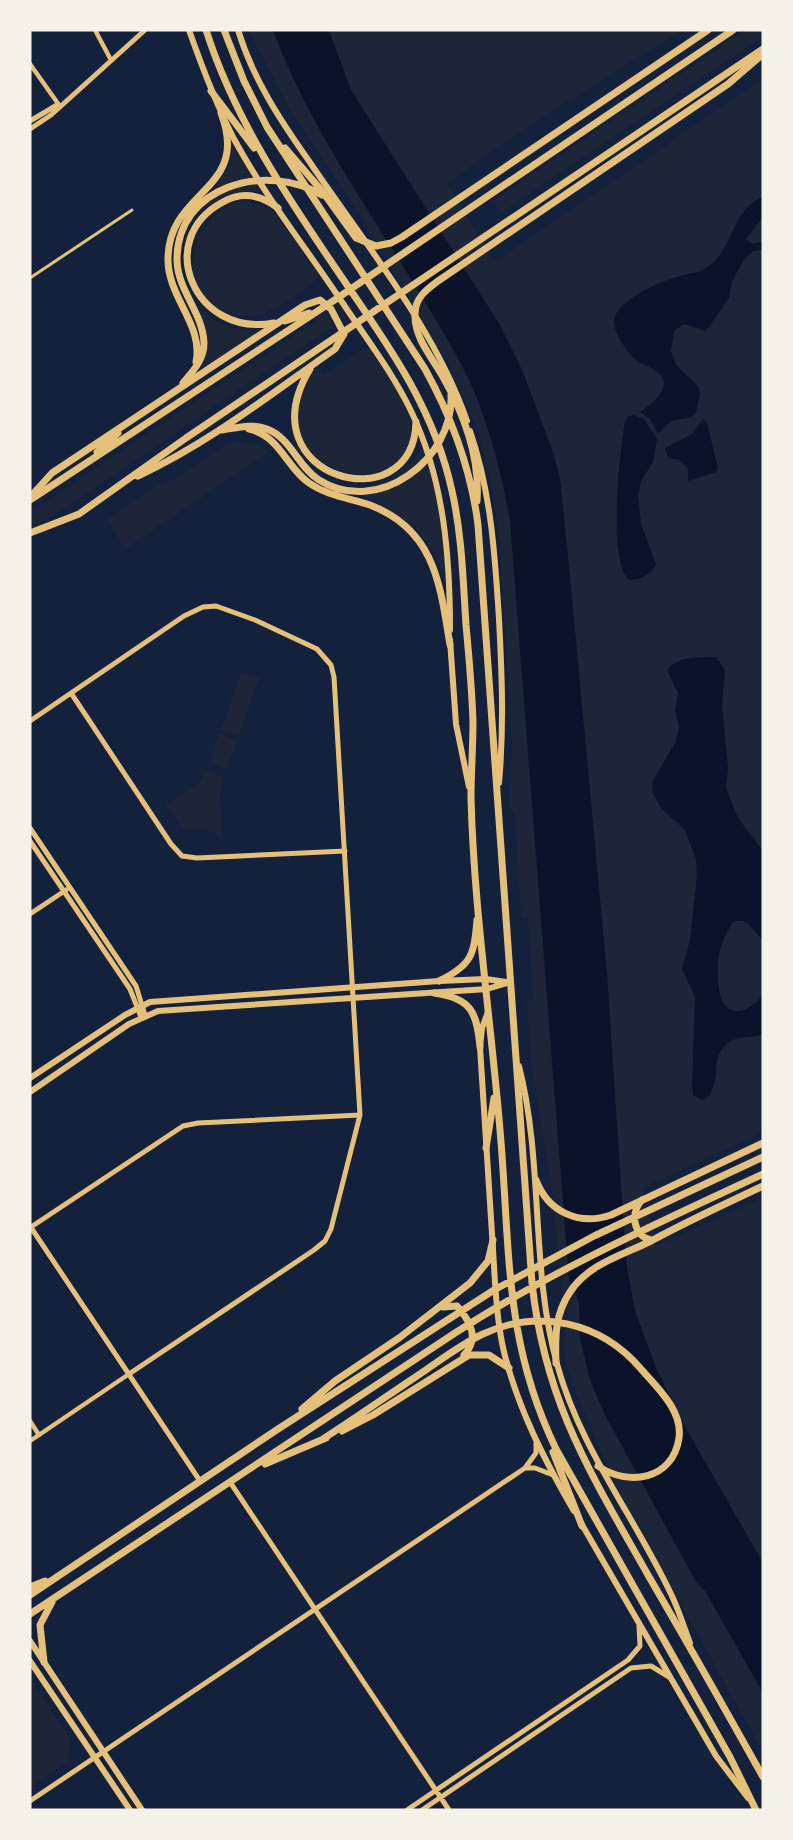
<svg xmlns="http://www.w3.org/2000/svg" width="793" height="1840" font-family="Figtree,sans-serif">
<rect width="100%" height="100%" fill="#14213d"/>
<!-- green -->
<path fill="#1d2539" d="M 248,30 L 682,30 L 532,124 L 447,183 L 495,262 L 763,79 L 763,1132 L 644,1187 L 655,1246 L 763,1198 L 763,1752 L 618,1490 L 574,1387 L 565,1359 L 564,1343 L 568,1315 L 562,1289 L 552,1191 L 531,1061 L 527,1000 L 533,999 L 528,917 L 521,917 L 515,815 L 509,806 L 512,742 L 499,536 L 492,488 L 478,430 L 448,363 L 359,214 L 293,114 Z
M 746,30 L 763,30 L 763,36 L 501,213 L 493,200 Z
M 233,145 L 263,191 L 233,193 L 205,208 L 228,166 Z
M 242,200 L 272,209 L 320,277 C 300,291 277,313 252,316 C 187,324 166,226 242,200 Z
M 197,306 C 216,324 235,332 262,330 L 202,369 C 211,348 207,326 197,306 Z
M 327,313 L 334,326 L 30,531 L 30,513 Z
M 368,346 C 383,370 407,398 410,427 C 419,490 307,489 299,426 C 298,421 296,414 298,408 C 301,394 309,379 316,367 L 323,376 Z
M 237,441 L 260,446 L 268,453 L 125,549 L 107,520 L 155,487 L 177,478 L 223,446 Z
M 423,448 L 439,507 L 448,586 C 428,527 398,512 344,487 C 382,488 400,479 423,448 Z
M 241,672 L 259,678 L 239,736 L 221,730 Z
M 219,734 L 237,740 L 227,769 L 209,762 Z
M 206,770 L 224,777 L 220,791 L 222,837 L 205,829 L 183,830 L 178,820 L 165,805 L 201,782 Z
M 30,1678 L 71,1740 L 67,1762 L 30,1787 Z"/>
<!-- water -->
<path fill="#0b132b" d="M 273,30 L 329,30 L 351,90 L 500,325 L 522,370 L 553,452 L 560,478 L 569,566 L 607,973 L 626,1261 L 635,1311 L 656,1368 L 684,1425 L 763,1563 L 763,1693 L 705,1591 L 696,1582 L 604,1413 L 590,1380 L 580,1339 L 579,1302 L 569,1280 L 510,521 C 502,476 491,432 473,389 C 459,357 440,327 422,297 C 370,211 308,125 273,30 Z
M 763,197 L 763,217 L 746,239 L 752,244 L 763,241 L 763,249 L 752,252 L 744,260 L 732,281 L 729,298 L 706,331 L 684,324 L 674,331 L 671,351 L 676,365 L 698,386 L 700,394 L 696,413 L 691,417 L 672,421 L 658,433 L 649,418 L 640,412 C 652,404 676,385 656,371 C 650,366 642,365 636,360 C 627,352 613,332 614,321 C 616,299 665,279 684,275 C 691,273 699,273 705,269 C 734,252 731,208 763,197 Z
M 634,415 L 644,419 L 657,439 L 653,462 L 641,481 L 638,495 L 641,523 L 656,565 C 652,574 638,581 629,580 C 607,560 620,451 625,421 L 629,416 Z
M 703,419 L 707,423 L 718,468 L 716,472 L 688,481 L 688,469 L 679,460 L 668,458 L 665,448 L 692,434 Z
M 716,657 L 725,670 L 722,705 L 728,767 L 726,788 L 738,818 L 763,851 L 763,939 C 750,930 751,917 733,922 C 726,933 718,949 718,962 C 717,972 718,997 724,1004 C 736,1020 755,1006 763,994 L 763,1031 L 761,1035 C 751,1038 742,1036 733,1040 C 706,1054 725,1076 707,1098 L 701,1100 L 693,1095 L 692,1086 L 695,997 L 682,969 L 690,940 L 697,876 L 696,859 L 685,830 L 662,809 L 653,794 L 652,782 L 676,741 L 679,726 L 675,711 L 678,693 L 667,670 C 679,655 698,658 716,657 Z"/>
<g fill="none" stroke-linecap="round" stroke-linejoin="round">
<!-- pedestrian -->
<path stroke="#e5c07b" stroke-width="3" d="M 30,278 L 132,210"/>
<!-- minor -->
<path stroke="#e5c07b" stroke-width="4.5" d="M 95,30 L 111,60
M 30,64 L 59,105
M 30,1421 L 39,1435
M 30,1441 L 129,1374"/>
<!-- tertiary -->
<path stroke="#e5c07b" stroke-width="5" d="M 30,121 L 57,105
M 30,129 L 51,115 L 145,30
M 71,693 L 171,844 L 182,856 L 197,858 L 345,851
M 30,721 L 184,616 L 203,607 L 216,606 L 255,620 L 317,649 L 331,665 L 334,677 L 360,1115 L 331,1229 L 325,1241 L 314,1250 L 129,1374
M 30,828 L 136,986 L 145,1015
M 30,841 L 130,989 L 141,1017
M 30,914 L 66,890
M 30,1226 L 200,1481
M 31,1227 L 183,1126 L 198,1123 L 360,1115
M 525,1468 L 535,1468 L 553,1475
M 230,1482 L 449,1810
M 30,1801 L 525,1468 L 536,1453 L 536,1443
M 407,1810 L 628,1660 L 640,1646 L 639,1626
M 422,1810 L 631,1668 L 651,1666 L 669,1677"/>
<!-- secondary -->
<path stroke="#e5c07b" stroke-width="6" d="M 189,30 C 202,67 216,104 234,139 C 265,196 306,248 342,302 C 366,338 393,373 412,413 C 444,481 450,556 450,630
M 238,30 C 253,79 280,120 309,161 C 364,243 435,328 467,421
M 470,431 C 491,492 495,555 499,619 C 502,675 504,728 499,783
M 450,640 L 456,724 L 469,787
M 488,1012 L 482,1028 L 480,1047 C 484,1109 488,1172 492,1234 C 495,1274 495,1313 504,1352 C 518,1409 545,1461 574,1511
M 519,1066 C 544,1164 530,1267 557,1364 C 580,1449 635,1517 672,1596 C 679,1611 684,1627 690,1643
M 30,1078 L 125,1015 L 150,1002 L 439,981 L 486,979 L 506,982
M 30,1092 L 129,1024 L 158,1011 L 487,989 L 510,982
M 581,1523 L 716,1756 L 748,1798
M 30,1641 L 142,1810
M 30,1661 L 130,1810"/>
<!-- primary -->
<path stroke="#e5c07b" stroke-width="7" d="M 206,30 C 236,124 292,204 347,285 C 392,350 435,412 452,491 C 462,535 463,580 466,625 C 469,657 472,690 473,722 C 473,747 471,773 471,798 C 474,913 492,1027 501,1142 C 510,1254 505,1344 556,1449 L 730,1757 L 756,1810
M 224,30 L 244,81 L 267,127 L 425,369 C 452,418 471,469 478,525 L 532,1283 C 545,1403 591,1474 648,1575 C 687,1642 725,1709 763,1777
M 211,91 L 254,148
M 285,148 L 322,191 L 356,238 L 376,246 L 391,243 L 402,237 L 708,30
M 336,205 L 346,217
M 285,321 L 309,313
M 274,323 C 194,338 153,239 223,202 C 242,191 261,195 278,208
M 196,362 C 204,325 167,297 168,258 C 169,189 251,191 221,113
M 310,369 C 244,478 413,524 416,422
M 183,383 C 193,371 204,360 204,343 C 203,313 178,291 177,261 C 176,185 267,162 322,195
M 249,429 C 280,436 286,467 309,483 C 328,496 349,498 370,505 C 435,530 440,584 450,645
M 222,430 C 236,428 253,423 267,429 C 291,438 298,467 319,480 C 378,517 454,459 451,395
M 97,452 L 118,433
M 32,495 L 52,473 L 305,305 L 320,300 L 331,309 L 344,334 L 335,349 C 271,394 209,443 138,476
M 30,500 L 333,301 L 733,30
M 477,501 C 480,458 464,414 443,377 C 432,357 414,338 415,314 C 415,298 426,290 438,281 L 728,84 L 763,54
M 30,533 L 79,514 L 186,438 L 763,49
M 439,981 C 472,965 474,955 477,920
M 434,993 C 471,998 477,1012 480,1047
M 486,1148 L 494,1098
M 536,1180 C 548,1212 579,1226 611,1215 L 763,1143
M 642,1200 C 630,1213 633,1236 651,1240
M 443,1307 L 457,1306 C 470,1321 480,1338 464,1355
M 556,1363 C 555,1337 555,1314 570,1292 C 588,1264 623,1255 651,1241 C 688,1221 725,1204 763,1186
M 302,1409 L 335,1381 L 399,1338 L 470,1283 L 488,1261 L 493,1240
M 342,1431 L 373,1415 L 469,1355 L 489,1355 L 509,1368
M 323,1439 C 354,1419 384,1398 414,1378 C 437,1363 459,1345 483,1334 C 539,1308 601,1322 641,1369 C 657,1387 683,1411 679,1438 C 673,1480 628,1487 598,1466
M 553,1452 L 582,1526
M 265,1464 L 326,1438
M 30,1587 L 45,1581
M 30,1595 L 278,1429 L 494,1290 L 594,1236 L 763,1157
M 30,1614 L 455,1333 C 553,1270 658,1223 763,1174
M 44,1662 L 40,1625 L 52,1602"/>
</g>
<!-- border -->
<rect width="793" height="1840" fill="none" stroke="#f6f1e7" stroke-width="63"/>
</svg>
